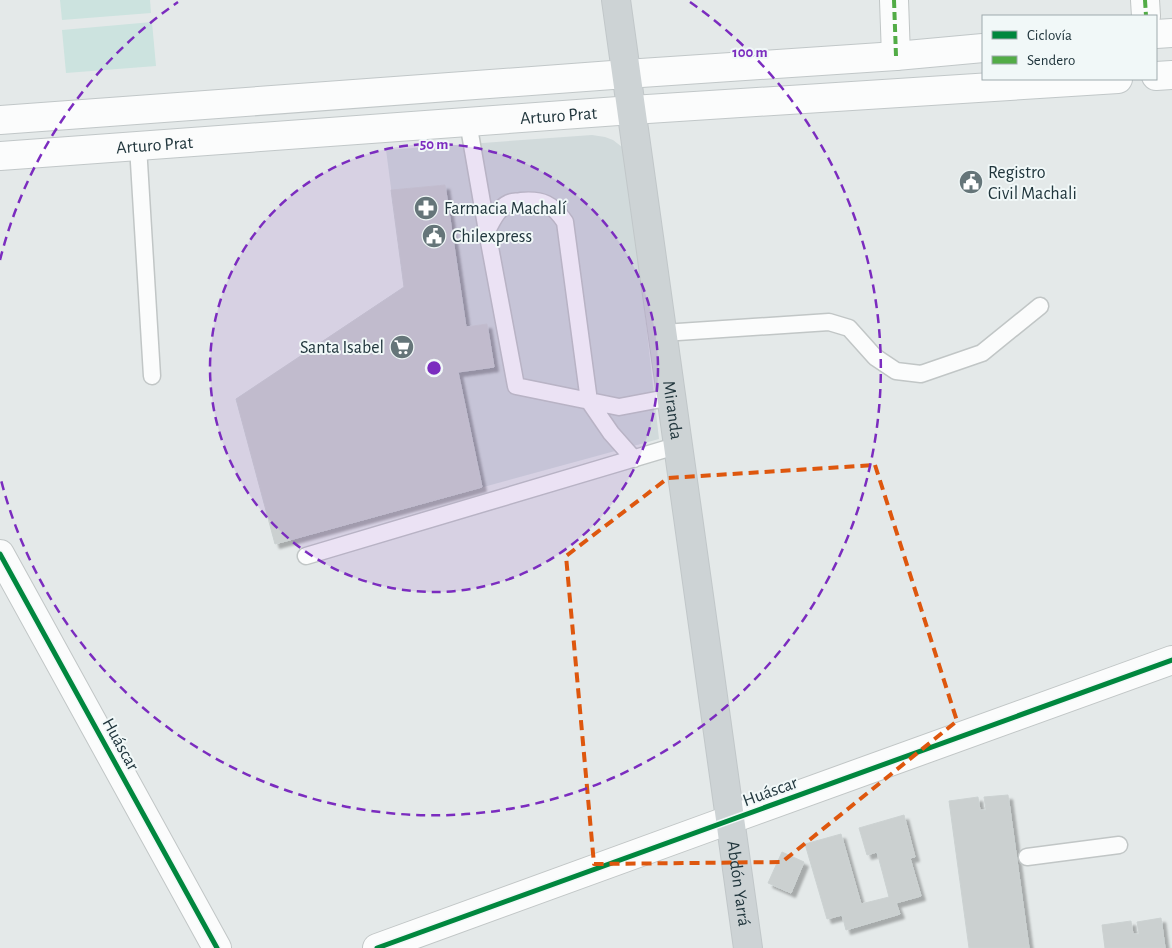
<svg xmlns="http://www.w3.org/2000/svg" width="1172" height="948" font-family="'Alegreya Sans',sans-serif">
<defs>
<filter id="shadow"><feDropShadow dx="4.5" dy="4.5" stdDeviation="1" flood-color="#0004"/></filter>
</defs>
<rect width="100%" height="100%" fill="#e4e9e9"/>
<!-- built -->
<path fill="#d1dadb" d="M 592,135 L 605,137 L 613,140 L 622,147 L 627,154 L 659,439 L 275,544 L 236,399 L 404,287 L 386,150 Z"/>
<!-- green -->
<path fill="#cce3df" d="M 60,0 L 150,0 L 151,13 L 62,20 Z
M 152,22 L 156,66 L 66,73 L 62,30 Z"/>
<!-- building -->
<path fill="#cbd0d0" stroke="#ccd2d2" filter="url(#shadow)" d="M 445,185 L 466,327 L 487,324 L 494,367 L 458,372 L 482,487 L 275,544 L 236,399 L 404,287 L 391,190 Z
M 1008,795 L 1029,948 L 969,948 L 949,801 L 978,797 L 980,810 L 986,810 L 984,797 Z
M 904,815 L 915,857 L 910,858 L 921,896 L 896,903 L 900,914 L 846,930 L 842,915 L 827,919 L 805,844 L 841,834 L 861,904 L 889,897 L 877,852 L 867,855 L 859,828 Z
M 782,852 L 804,862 L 791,893 L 768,883 Z
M 1161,918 L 1165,948 L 1105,948 L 1102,925 L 1131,921 L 1133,934 L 1139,934 L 1137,922 Z"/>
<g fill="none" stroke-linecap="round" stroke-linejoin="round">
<!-- service casing -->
<g stroke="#c1c6c6" stroke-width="19">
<path id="service" d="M 468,122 L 487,231
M 138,146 L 152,376
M 663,333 L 829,322 L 849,328 L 875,357 L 896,371 L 921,374 L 982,353 L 1040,306
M 634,459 L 611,433 L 589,401 L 565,222 C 553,204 542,199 521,201 C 517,202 512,201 509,203 C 498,208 492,221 487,231 L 516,386 L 619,407 L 672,397
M 306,556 L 679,445
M 1027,857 L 1119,845"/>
</g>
<!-- minor casing -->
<g stroke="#c1c6c6" stroke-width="30">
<path id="minor" d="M 894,0 L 896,56
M 1145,0 L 1146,16
M 0,554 L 217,948
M 377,948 L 729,820"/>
</g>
<!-- tertiary casing -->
<g stroke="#c1c6c6" stroke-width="30">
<path id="tertiary" d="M 729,820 L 1172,660"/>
</g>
<!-- secondary casing -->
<g stroke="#c1c7c8" stroke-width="30">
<g id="secondary">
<path d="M 1156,34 L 1172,33"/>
<path d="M 1156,76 L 1172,75"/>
<path d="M 0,120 L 626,74 L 896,56 L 983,48"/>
<path id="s1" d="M 0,156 L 632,110 L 1118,79"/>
</g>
</g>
<!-- primary casing -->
<g stroke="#c1c7c9" stroke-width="30">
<g id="primary">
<path id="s2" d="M 616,0 L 748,948"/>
</g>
</g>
<!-- service -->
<use href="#service" stroke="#fbfcfc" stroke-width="16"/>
<!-- minor -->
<use href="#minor" stroke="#fbfcfc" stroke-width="28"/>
<!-- tertiary -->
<use href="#tertiary" stroke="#fbfcfc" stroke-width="28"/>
<!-- secondary -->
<use href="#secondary" stroke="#fbfcfc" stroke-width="28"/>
<!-- primary -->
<use href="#primary" stroke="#cdd3d5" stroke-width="28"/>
<!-- quiet -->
<path stroke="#52ac46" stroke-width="4" stroke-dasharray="8 4" stroke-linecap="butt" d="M 894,0 L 896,56
M 1145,0 L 1146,16"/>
<!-- cycleway casing -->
<g stroke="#f1f8f8" stroke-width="8">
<path id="cycleway" d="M 0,554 L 217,948
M 377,948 L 1172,660"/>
</g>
<!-- cycleway -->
<use href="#cycleway" stroke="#00873e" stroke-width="5"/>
</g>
<!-- marked area -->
<path fill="none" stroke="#de570e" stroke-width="4" stroke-dasharray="10 6" stroke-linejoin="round" d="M 875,465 L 957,721 L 782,862 L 594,864 L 566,556 L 668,478 Z"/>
<!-- distance rings -->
<circle cx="434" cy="368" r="224" fill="#7b2cbf" fill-opacity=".12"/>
<g fill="none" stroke="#7b2cbf" stroke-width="2.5" stroke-dasharray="9 6">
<circle cx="434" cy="368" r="224"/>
<path d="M0 260A447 447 0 0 1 178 2M690 2A447 447 0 1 1 0 476"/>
</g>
<!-- icons -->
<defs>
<g id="civic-disc" transform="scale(1.25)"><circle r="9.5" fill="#657579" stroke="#f1f8f8"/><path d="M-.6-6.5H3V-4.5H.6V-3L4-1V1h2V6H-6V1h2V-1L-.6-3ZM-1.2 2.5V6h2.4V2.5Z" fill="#fff"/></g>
<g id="pharmacy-disc" transform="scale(1.25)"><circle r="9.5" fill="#657579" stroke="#f1f8f8"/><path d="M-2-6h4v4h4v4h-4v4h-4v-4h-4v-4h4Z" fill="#fff"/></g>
<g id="supermarket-disc" transform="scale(1.25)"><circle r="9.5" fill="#657579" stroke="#f1f8f8"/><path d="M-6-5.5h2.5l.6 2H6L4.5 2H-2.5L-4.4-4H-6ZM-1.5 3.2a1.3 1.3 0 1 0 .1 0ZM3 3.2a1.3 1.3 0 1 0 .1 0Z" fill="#fff"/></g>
</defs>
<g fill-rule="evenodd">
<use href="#civic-disc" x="971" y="182"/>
<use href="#pharmacy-disc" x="426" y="208"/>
<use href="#civic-disc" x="434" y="236"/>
<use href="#supermarket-disc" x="402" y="347"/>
</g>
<g text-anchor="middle" stroke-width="4" stroke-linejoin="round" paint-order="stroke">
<!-- street labels -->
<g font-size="18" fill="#21363d" stroke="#f1f8f8">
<text dy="6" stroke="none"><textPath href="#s1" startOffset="560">Arturo Prat</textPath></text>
<text dy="6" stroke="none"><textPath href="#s1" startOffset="155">Arturo Prat</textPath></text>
<text dy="6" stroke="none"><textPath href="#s2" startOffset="414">Miranda</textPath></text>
<text transform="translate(121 744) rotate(61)" y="6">Huáscar</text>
<text transform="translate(770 791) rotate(-20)" y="6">Huáscar</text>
<text dy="6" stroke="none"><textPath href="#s2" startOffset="892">Abdón Yarrá</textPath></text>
</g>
<!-- poi labels -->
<g font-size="18" fill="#21363d" stroke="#f1f8f8" text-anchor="start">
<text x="988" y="178">Registro<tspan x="988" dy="21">Civil Machali</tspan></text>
<text x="444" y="214">Farmacia Machalí</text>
<text x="452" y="242">Chilexpress</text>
<text x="384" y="353" text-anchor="end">Santa Isabel</text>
</g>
</g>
<circle cx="434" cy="368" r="8" fill="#7b2cbf" stroke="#f1f8f8" stroke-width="2.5"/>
<g font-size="15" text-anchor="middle" font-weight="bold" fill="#7b2cbf" stroke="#f1f8f8" stroke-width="4" stroke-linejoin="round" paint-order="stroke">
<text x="750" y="57">100 m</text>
<text x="434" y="149">50 m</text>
</g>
<!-- legend -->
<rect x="982" y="15" width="175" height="65" fill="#f1f8f8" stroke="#9eaaad"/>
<rect x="992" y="31" width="25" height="8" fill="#00873e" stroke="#9eaaad"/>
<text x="1027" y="40" font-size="15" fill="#21363d">Ciclovía</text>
<rect x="992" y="56" width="25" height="8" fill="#52ac46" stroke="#9eaaad"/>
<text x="1027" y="65" font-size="15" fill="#21363d">Sendero</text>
</svg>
